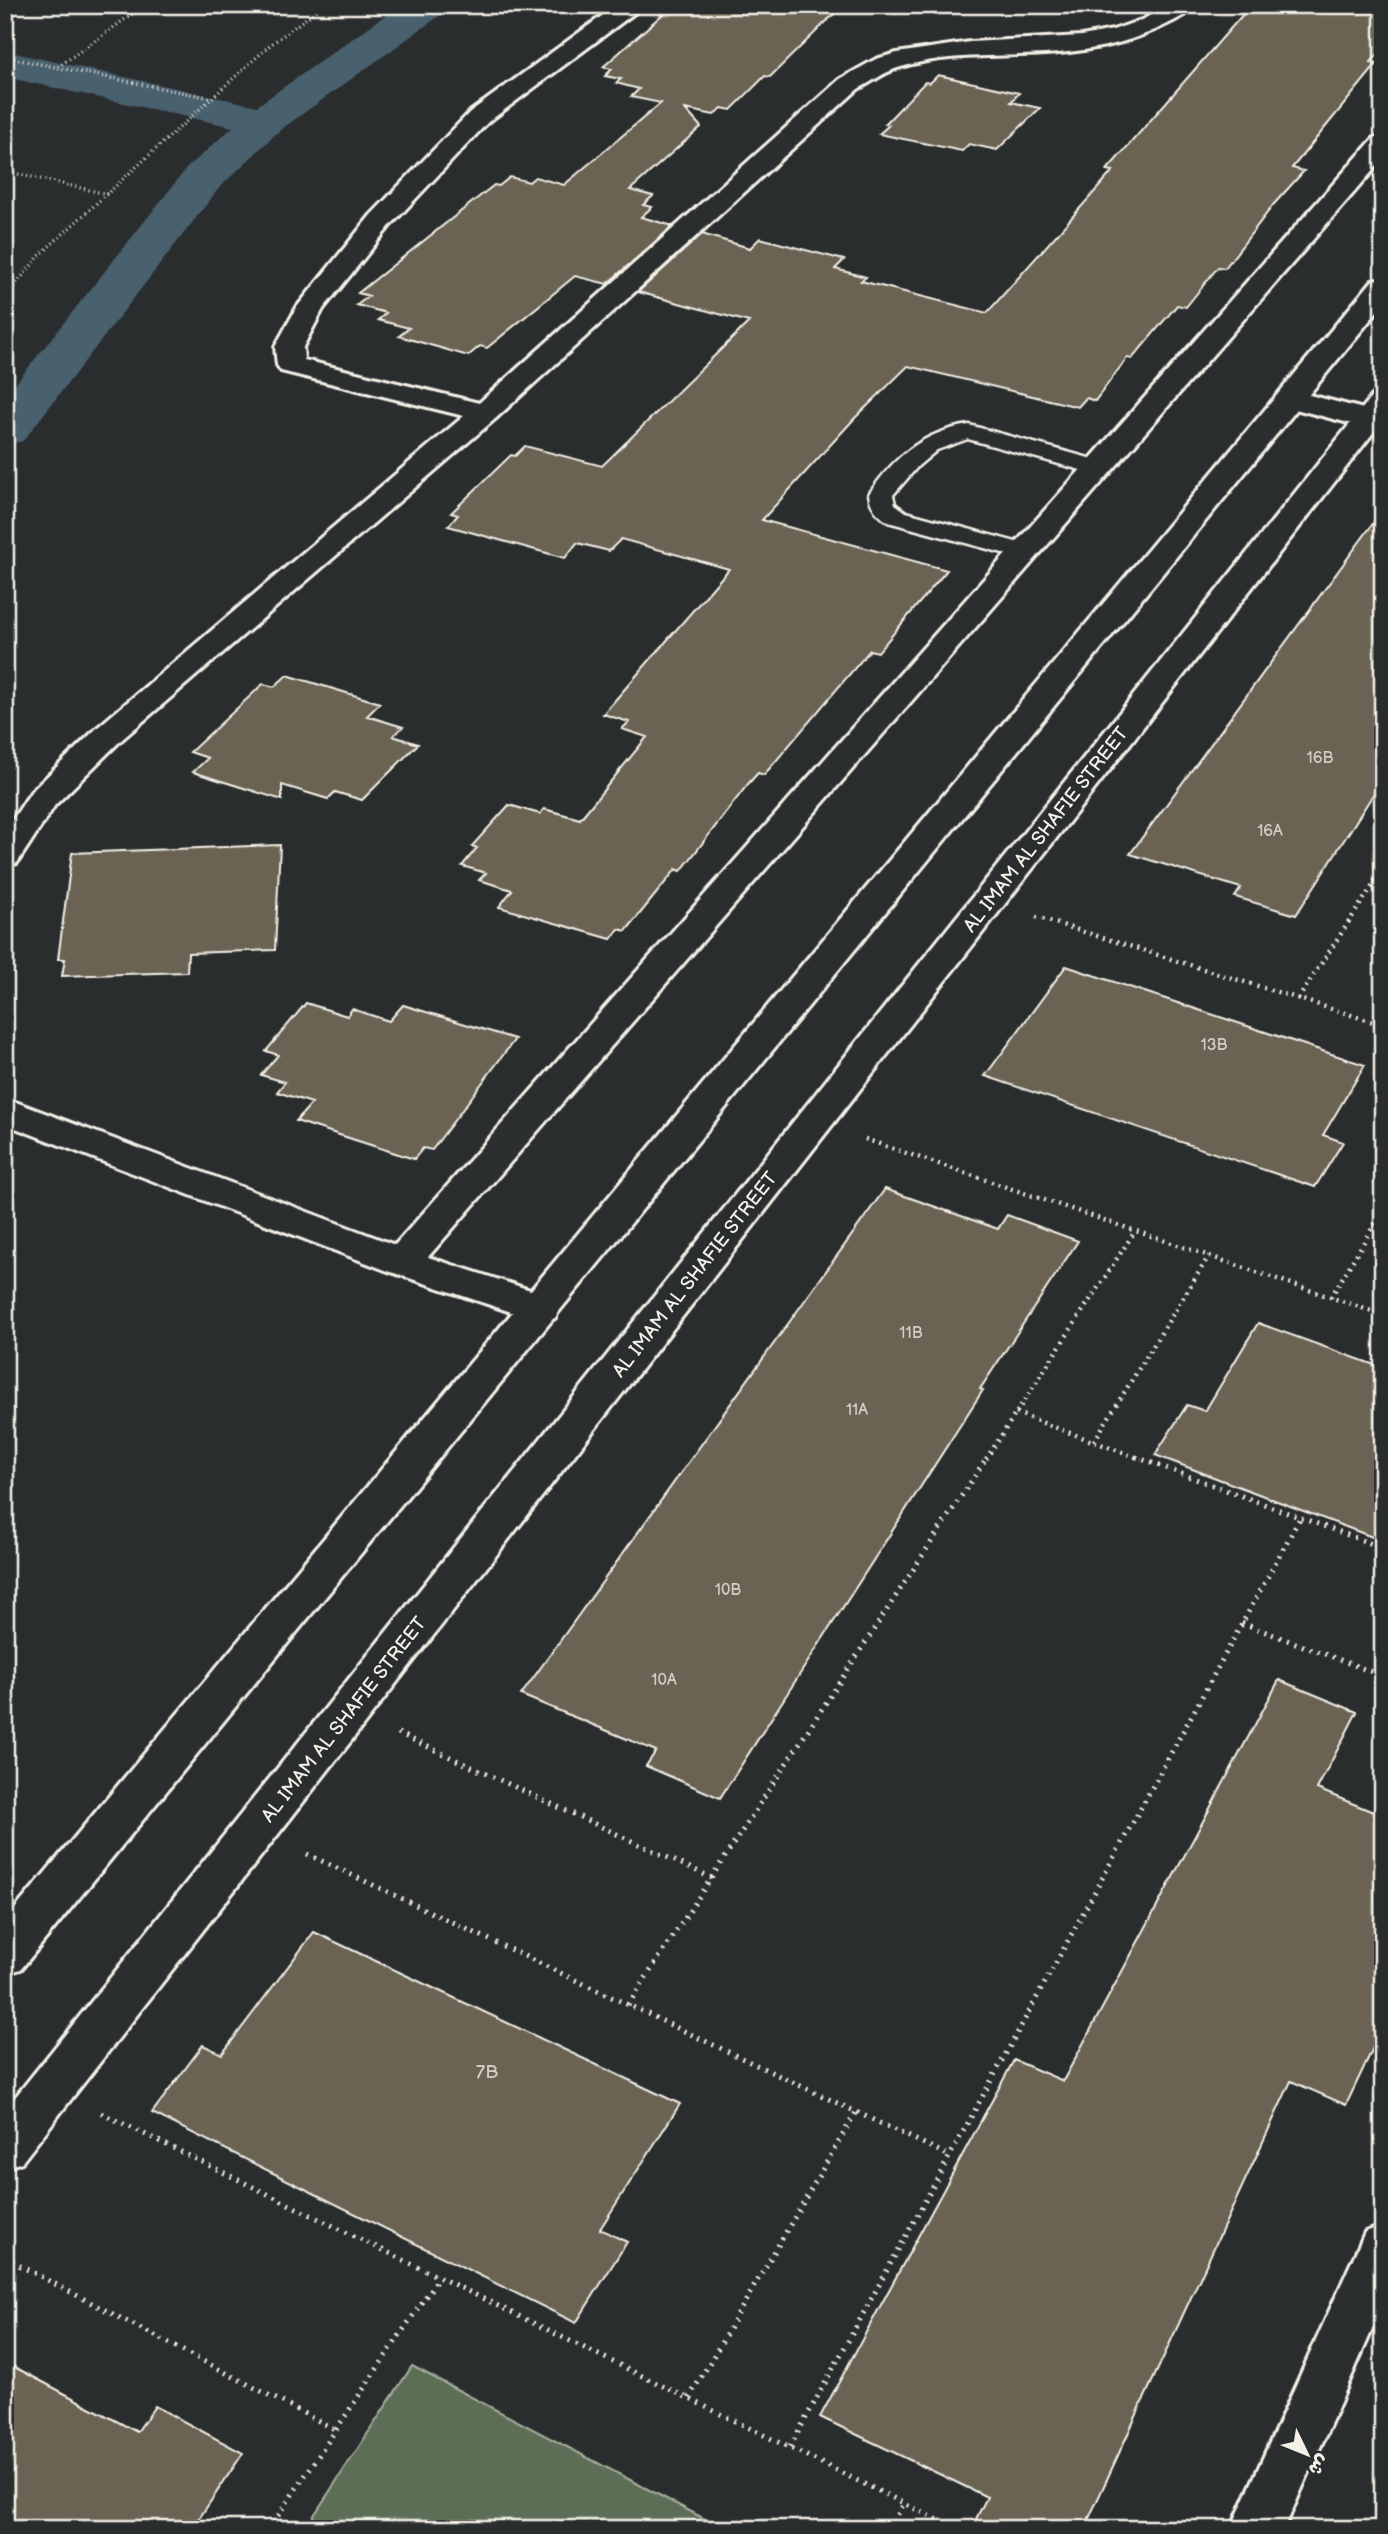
<svg xmlns="http://www.w3.org/2000/svg" width="1388" height="2534" font-family="'Balsamiq Sans','Playpen Sans Arabic',sans-serif">
<rect width="100%" height="100%" fill="#2a2d2e"/>
<filter id="ink" filterUnits="userSpaceOnUse"><feTurbulence type="fractalNoise" baseFrequency=".0143" numOctaves="2"/><feDisplacementMap in="SourceGraphic" scale="14" xChannelSelector="R" yChannelSelector="G"/><feConvolveMatrix kernelMatrix="1 2 1 2 8 2 1 2 1" color-interpolation-filters="sRGB"/></filter>
<g filter="url(#ink)">
<!-- green -->
<path fill="#5d6e57" stroke="#a8b0a0" stroke-width="2" d="M 412,2366 L 724,2529 L 305,2529 Z"/>
<g fill="none" stroke-linecap="round" stroke-linejoin="round">
<!-- canal -->
<path fill="#4a616e" fill-rule="evenodd" d="M 400,5 L 448,5 L 442,14 L 280,130 L 219,188 L 23,441 L 5,445 L 5,397 L 187,168 L 233,127 L 5,77 L 5,51 L 257,106 Z"/>
</g>
<!-- building -->
<path fill="#6b6353" stroke="#f4f1e8" stroke-width="2" d="M 673,5 L 843,5 L 770,77 L 765,76 L 731,110 L 722,108 L 714,115 L 685,109 L 701,127 L 630,190 L 653,196 L 643,205 L 652,207 L 641,217 L 673,226 L 607,284 L 575,276 L 487,348 L 480,346 L 468,356 L 399,336 L 409,328 L 378,320 L 386,313 L 357,305 L 369,296 L 358,293 L 494,185 L 499,186 L 510,177 L 529,182 L 535,177 L 564,185 L 661,103 L 631,97 L 639,89 L 616,83 L 621,79 L 605,76 L 612,69 L 603,67 Z
M 1251,5 L 1383,5 L 1383,49 L 1371,62 L 1377,64 L 1292,168 L 1304,171 L 1274,204 L 1225,268 L 1218,267 L 1186,307 L 1177,305 L 1132,359 L 1127,358 L 1095,401 L 1086,398 L 1078,407 L 908,366 L 854,419 L 762,520 L 947,570 L 878,652 L 870,650 L 764,775 L 758,773 L 748,784 L 681,871 L 676,869 L 626,931 L 619,929 L 611,939 L 499,907 L 512,890 L 479,880 L 486,873 L 462,866 L 477,848 L 472,846 L 509,805 L 540,814 L 544,809 L 580,819 L 647,737 L 622,729 L 629,722 L 603,714 L 729,569 L 621,539 L 609,551 L 577,543 L 565,558 L 448,526 L 458,515 L 451,513 L 511,455 L 515,456 L 525,446 L 602,466 L 749,322 L 638,292 L 702,234 L 750,248 L 760,238 L 844,260 L 835,269 L 866,277 L 861,281 L 987,313 L 1113,171 L 1107,170 Z
M 938,75 L 1019,93 L 1011,102 L 1040,108 L 997,150 L 969,144 L 962,151 L 879,134 L 889,125 L 885,124 L 925,82 L 930,83 Z
M 1383,510 L 1383,779 L 1296,915 L 1235,897 L 1241,888 L 1130,854 Z
M 287,675 L 380,703 L 367,716 L 403,727 L 393,736 L 418,744 L 362,800 L 335,792 L 328,799 L 282,785 L 282,800 L 193,772 L 208,758 L 190,752 L 263,684 L 274,687 Z
M 280,845 L 275,950 L 188,953 L 187,972 L 62,976 L 65,959 L 58,959 L 72,853 Z
M 1066,966 L 1365,1065 L 1323,1135 L 1343,1142 L 1315,1187 L 985,1076 Z
M 306,1003 L 347,1016 L 352,1009 L 389,1021 L 403,1005 L 515,1039 L 432,1150 L 423,1148 L 414,1159 L 296,1121 L 312,1103 L 277,1092 L 285,1082 L 261,1075 L 278,1055 L 266,1051 Z
M 885,1189 L 998,1229 L 1007,1215 L 1078,1241 L 980,1389 L 983,1390 L 720,1798 L 646,1766 L 656,1751 L 521,1695 Z
M 1258,1323 L 1383,1368 L 1383,1541 L 1155,1455 L 1187,1405 L 1205,1411 Z
M 1279,1680 L 1357,1712 L 1317,1789 L 1383,1816 L 1383,2027 L 1346,2105 L 1291,2081 L 1084,2529 L 971,2529 L 987,2497 L 820,2417 L 1014,2060 L 1063,2081 Z
M 314,1932 L 680,2104 L 600,2229 L 627,2242 L 576,2323 L 152,2113 L 203,2045 L 222,2054 Z
M 5,2362 L 137,2432 L 155,2406 L 243,2453 L 192,2529 L 5,2529 Z"/>
<g fill="none" stroke-linecap="round" stroke-linejoin="round">
<!-- service casing -->
<g stroke="#f4f1e8" stroke-width="5">
<path id="service" d="M 969,425 L 1107,463 L 1111,468 L 1107,473 L 1099,475 L 968,439 L 937,450 L 918,466 L 893,495 L 895,504 L 906,512 L 1034,547 L 1037,552 L 1034,557 L 1025,559 L 888,522 C 878,515 870,507 869,494 C 895,456 923,432 969,425 Z"/>
</g>
<!-- minor casing -->
<g stroke="#f4f1e8" stroke-width="6">
<path id="minor" d="M 617,5 L 645,5 L 488,122 L 389,227 L 323,309 L 303,347 L 304,360 L 479,403 L 840,79 L 876,59 L 897,53 L 970,42 L 1082,36 L 1113,30 L 1144,19 L 1167,5 L 1197,5 L 1193,10 C 1144,40 1103,50 1045,54 C 998,57 947,53 901,67 C 885,71 872,82 858,89 L 495,419 L 120,741 L 55,805 L 17,863 L 5,866 L 5,831 L 31,792 L 98,727 L 464,416 L 281,371 L 277,365 L 275,347 L 297,307 L 371,215 L 470,112 Z
M 1383,135 L 1383,159 L 428,1257 L 555,1298 L 560,1308 L 555,1318 L 541,1322 L 388,1271 L 5,1124 L 5,1098 L 395,1245 L 1374,138 Z
M 1290,390 L 1383,414 L 1383,432 L 1280,405 L 1276,399 L 1280,393 Z
M 1383,2226 L 1383,2305 L 1284,2529 L 1231,2529 L 1365,2232 Z"/>
</g>
<!-- secondary casing -->
<g stroke="#f4f1e8" stroke-width="6">
<path id="secondary" d="M 1383,278 L 1383,304 L 21,1969 L 5,1974 L 5,1921 L 1373,280 Z
M 1383,392 L 1383,420 L 22,2162 L 5,2168 L 5,2110 L 1373,395 Z"/>
</g>
<!-- path-far2 -->
<path stroke="#f4f1e8" stroke-width="3.5" stroke-dasharray="1 3.5" stroke-linecap="butt" d="M 5,57 L 211,98
M 58,67 L 145,5
M 5,171 L 107,194
M 5,297 L 41,254 L 270,45 L 324,5"/>
<!-- path-far1 -->
<path stroke="#f4f1e8" stroke-width="4.5" stroke-dasharray="2 5" stroke-linecap="butt" d="M 1036,917 L 1383,1025
M 1298,999 L 1383,870
M 865,1139 L 1383,1315
M 1331,1297 L 1383,1210
M 1016,1413 L 1141,1459
M 1094,1441 L 1209,1256
M 986,1459 L 1135,1231"/>
<!-- path -->
<path stroke="#f4f1e8" stroke-width="5" stroke-dasharray="2 6" stroke-linecap="butt" d="M 1136,1457 L 1383,1548
M 1242,1623 L 1383,1676
M 398,1733 L 712,1878
M 307,1854 L 950,2156
M 628,2005 L 987,1457
M 101,2113 L 957,2529
M 5,2258 L 336,2430
M 689,2398 L 856,2112
M 790,2447 L 1300,1518
M 269,2529 L 439,2277
M 890,2529 L 904,2503"/>
<!-- service -->
<use href="#service" fill="#2a2d2e" fill-rule="evenodd"/>
<!-- minor -->
<use href="#minor" fill="#2a2d2e" fill-rule="evenodd"/>
<!-- secondary -->
<use href="#secondary" fill="#2a2d2e" fill-rule="evenodd"/>
</g>
</g>
<g text-anchor="middle" stroke-width="7" stroke-linejoin="round" paint-order="stroke">
<!-- number labels -->
<g font-size="16" fill="#d2cec3">
<text x="1320" y="763">16B</text>
<text x="1270" y="836">16A</text>
<text x="1214" y="1050">13B</text>
<text x="911" y="1338">11B</text>
<text x="857" y="1415">11A</text>
<text x="728" y="1595">10B</text>
<text x="664" y="1685">10A</text>
</g>
<!-- street labels -->
<g font-size="19" fill="#f4f1e8" stroke="#2a2d2e">
<text transform="translate(1045 829) rotate(-52)" y="7">AL IMAM AL SHAFIE STREET</text>
<text transform="translate(694 1274) rotate(-52)" y="7">AL IMAM AL SHAFIE STREET</text>
<text transform="translate(343 1719) rotate(-52)" y="7">AL IMAM AL SHAFIE STREET</text>
</g>
<!-- near-number labels -->
<g font-size="19" fill="#d2cec3">
<text x="487" y="2078">7B</text>
</g>
</g>
<!-- margin -->
<rect width="1388" height="2534" fill="none" stroke="#2a2d2e" stroke-width="28"/>
<rect x="14" y="14" width="1360" height="2506" fill="none" stroke="#f4f1e8" stroke-width="2.5" filter="url(#ink)"/>
<!-- north arrow -->
<g transform="translate(1307 2454) rotate(133)" stroke="#2a2d2e" stroke-width="5" paint-order="stroke">
<path d="M0-5L12 26L0 18L-12 26Z" fill="#f4f1e8"/>
<text y="-10" font-size="19" font-weight="bold" text-anchor="middle" fill="#f4f1e8">ش</text>
</g>
</svg>
